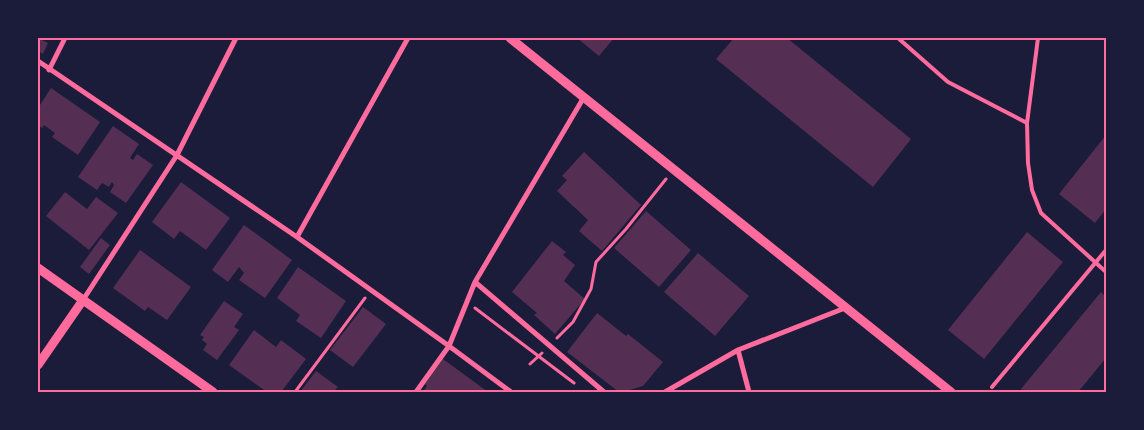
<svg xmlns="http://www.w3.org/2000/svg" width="1144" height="430" font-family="'Noto Sans',sans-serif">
<rect width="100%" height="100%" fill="#1b1b3a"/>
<!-- building -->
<path fill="#542f53" d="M 38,38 L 48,43 L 43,54 L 38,51 Z
M 577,38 L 614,38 L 599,56 Z
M 734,38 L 787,38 L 911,139 L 873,187 L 716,59 Z
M 51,88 L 100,122 L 78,155 L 52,137 L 55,133 L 44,125 L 42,128 L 38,125 L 38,108 Z
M 113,126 L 139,144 L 130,158 L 133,160 L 137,154 L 153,165 L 126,203 L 110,192 L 114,185 L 112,182 L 109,187 L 102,183 L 97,190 L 78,177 Z
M 1106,135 L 1106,209 L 1095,223 L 1059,194 Z
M 584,152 L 641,205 L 602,251 L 579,231 L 588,220 L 557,191 L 567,180 L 562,176 Z
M 181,182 L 230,218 L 206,250 L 180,231 L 174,239 L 152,222 Z
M 65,192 L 87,209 L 96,197 L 118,213 L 89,250 L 46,216 Z
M 646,211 L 691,250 L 659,287 L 614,248 Z
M 244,225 L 292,260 L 265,298 L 239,280 L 244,273 L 239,267 L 228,282 L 212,270 Z
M 1027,232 L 1063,262 L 984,359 L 948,330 Z
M 101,238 L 110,245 L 89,274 L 80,267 Z
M 552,241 L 566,252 L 563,255 L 575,265 L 564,281 L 585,299 L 555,334 L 534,315 L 537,313 L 512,292 Z
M 140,250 L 191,287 L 167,320 L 148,307 L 145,311 L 113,288 Z
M 698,253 L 749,296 L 715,336 L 664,292 Z
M 298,267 L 346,301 L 321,338 L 296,321 L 300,315 L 277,298 Z
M 1101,292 L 1106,297 L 1106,358 L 1078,392 L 1025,392 L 1021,389 Z
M 224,301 L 243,314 L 234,327 L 239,330 L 217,360 L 203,350 L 207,344 L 202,340 L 204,337 L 200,335 Z
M 363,307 L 386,324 L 353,367 L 330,350 Z
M 597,313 L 626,336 L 628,334 L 663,362 L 643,386 L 623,392 L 619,392 L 567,352 Z
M 254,330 L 276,347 L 281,340 L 306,359 L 281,392 L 267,392 L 229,365 Z
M 443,359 L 488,392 L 423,392 L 427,386 L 425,384 Z
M 316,371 L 338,387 L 335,390 L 339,392 L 300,392 Z"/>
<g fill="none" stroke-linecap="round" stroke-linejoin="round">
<!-- path -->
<path stroke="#ff6b9d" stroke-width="3" d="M 475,308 L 574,383
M 557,338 L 573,322 L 591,289 L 596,262 L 626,229 L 666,179
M 530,364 L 542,353
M 295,392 L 365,298"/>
<!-- service -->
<path stroke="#ff6b9d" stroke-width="4" d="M 898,38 L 948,82 L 1027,123
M 1038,38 L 1027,123 L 1028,163 L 1032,190 L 1041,213 L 1106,272
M 992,387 L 1106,250
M 1105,392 L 1106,390"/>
<!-- minor -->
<path stroke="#ff6b9d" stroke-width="5" d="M 38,61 L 297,237 L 449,346 L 511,392
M 49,70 L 65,38
M 297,237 L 408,38
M 475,282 L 604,392
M 83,300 L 177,155 L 236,38
M 738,350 L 749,392
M 416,392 L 449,346 L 475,282 L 584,97
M 665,392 L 738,350 L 845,308"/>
<!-- tertiary -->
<path stroke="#ff6b9d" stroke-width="9" d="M 510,38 L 951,392
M 38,268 L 213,392
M 38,365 L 83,300"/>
</g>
<!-- border -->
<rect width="1144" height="430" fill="none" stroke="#1b1b3a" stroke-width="78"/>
<rect x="39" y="39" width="1066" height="352" fill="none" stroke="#ff6b9d" stroke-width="2"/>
</svg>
